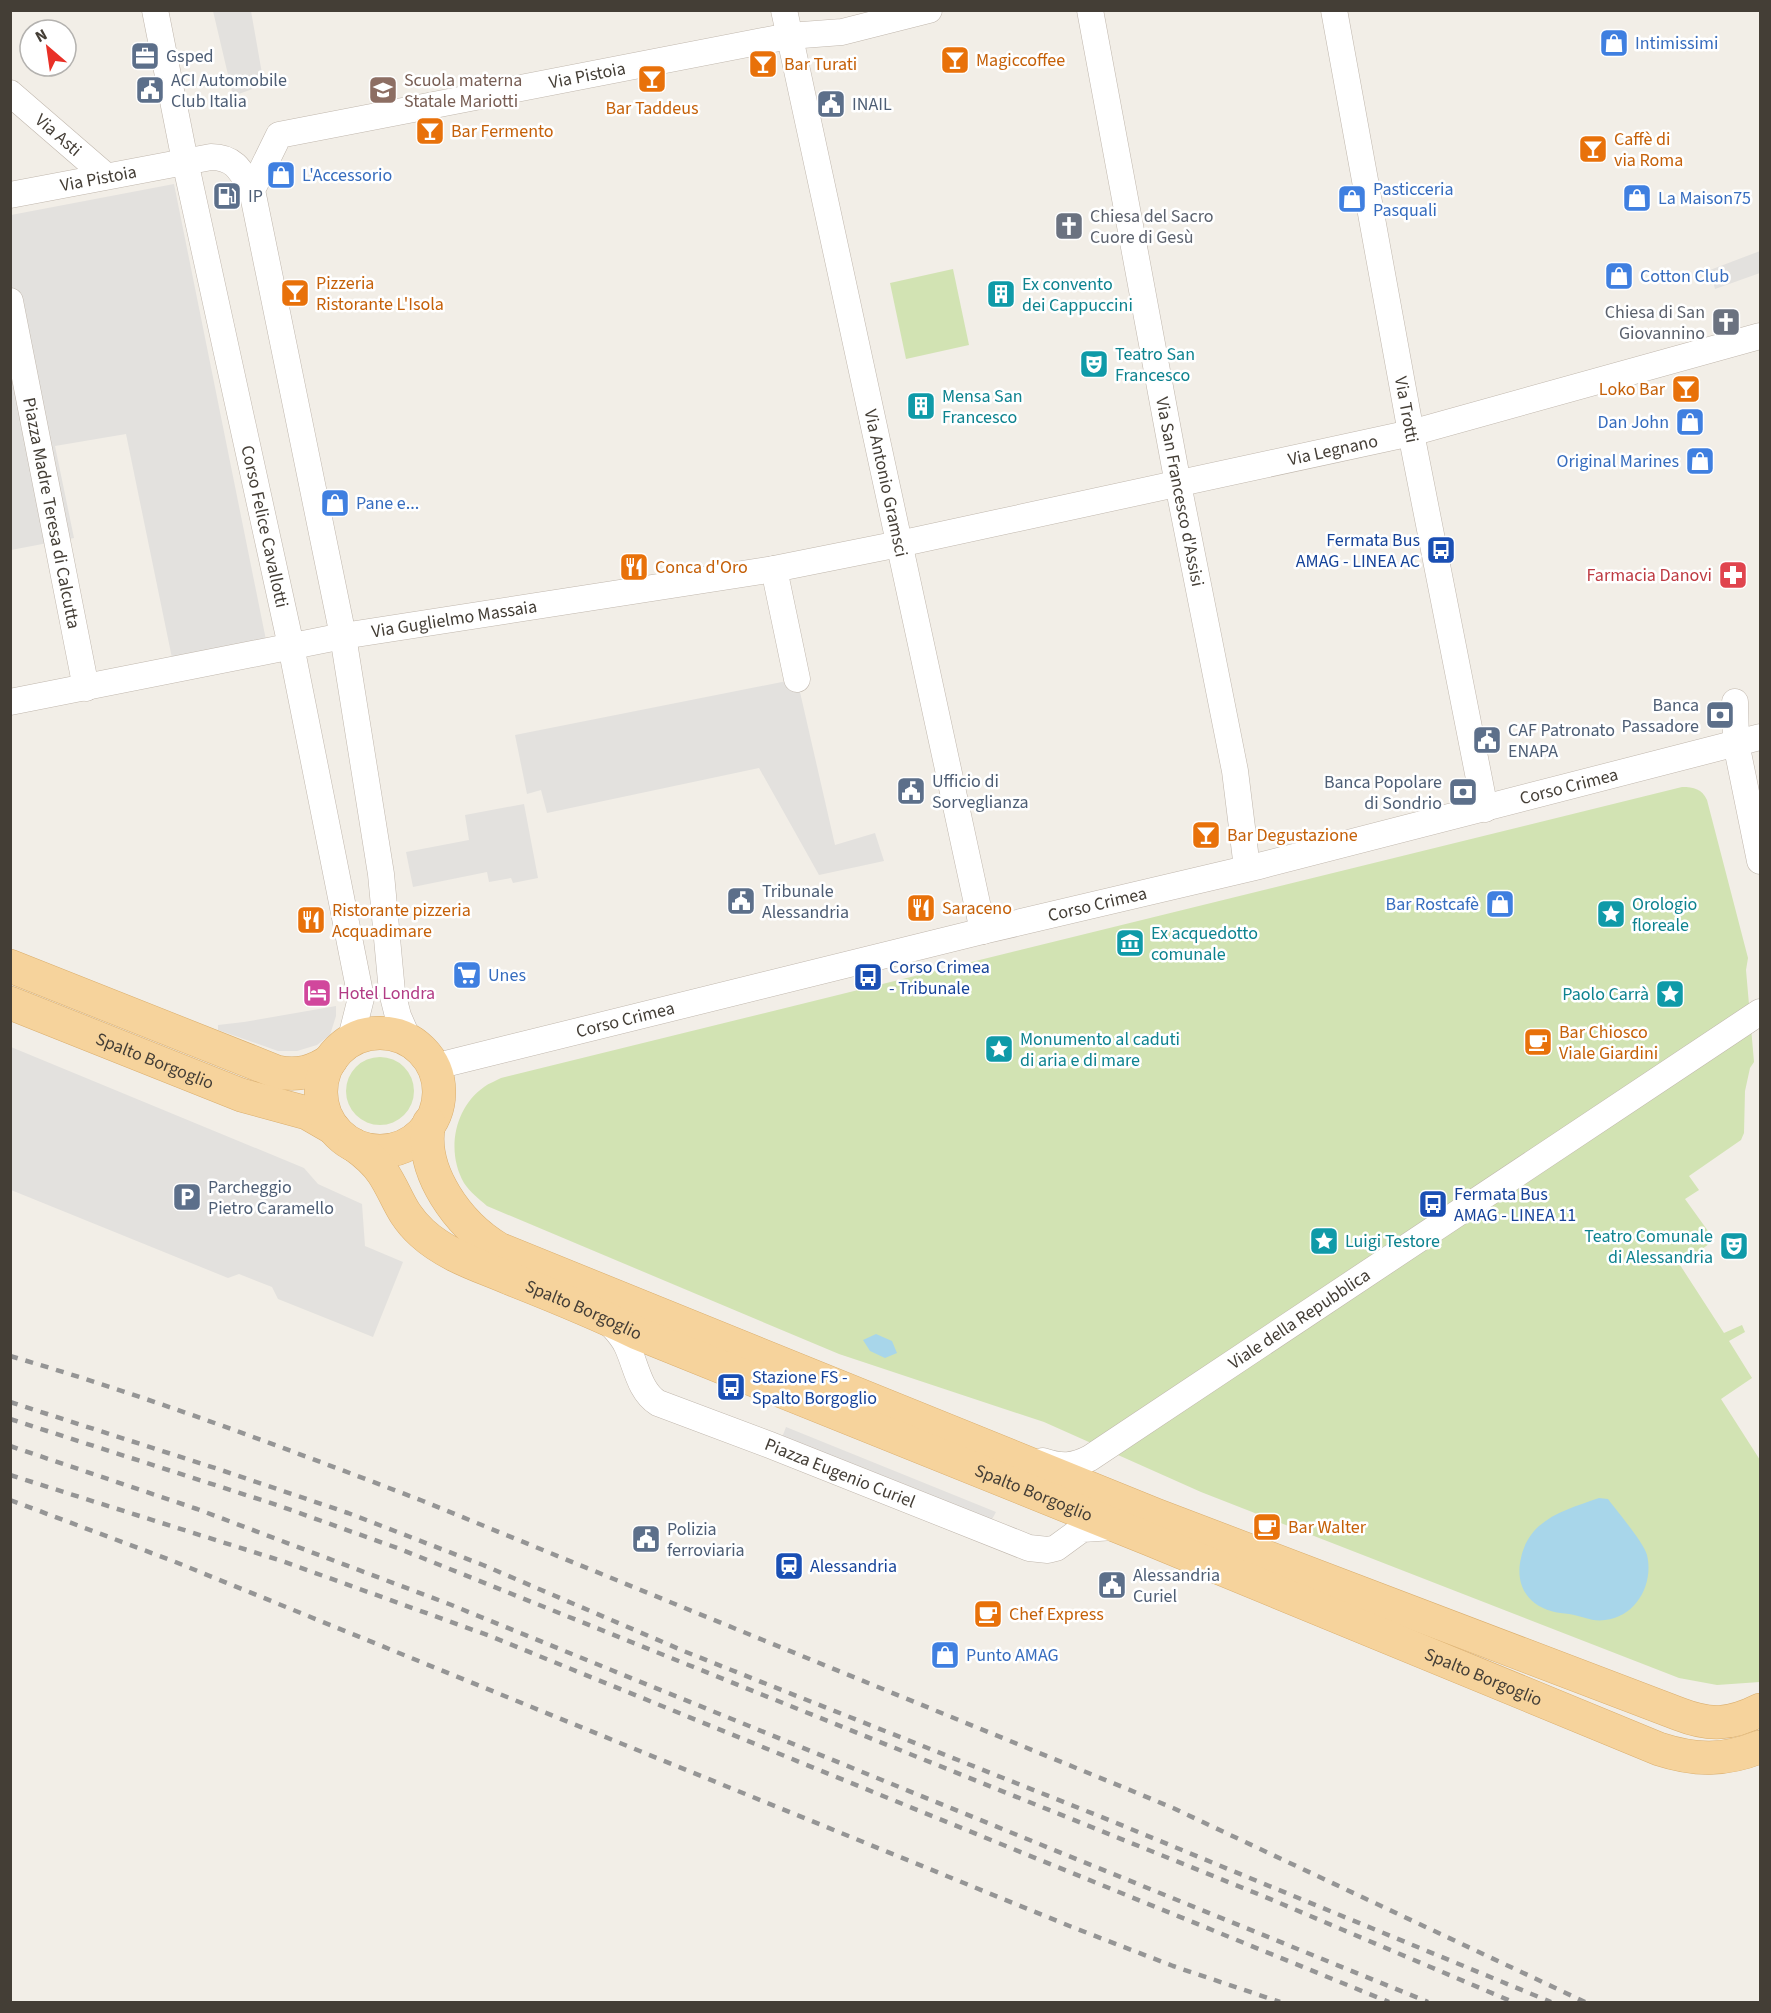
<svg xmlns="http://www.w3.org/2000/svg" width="1771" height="2013" font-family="'Source Sans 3',sans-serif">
<rect width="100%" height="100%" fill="#f2eee7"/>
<!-- green -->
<path fill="#d2e3b3" d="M 953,269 L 969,345 L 906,359 L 890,283 Z
M 1682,787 C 1694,787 1702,789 1707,800 L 1748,958 L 1746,970 L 1754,1062 L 1750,1068 L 1745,1091 L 1744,1133 L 1741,1140 L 1689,1176 L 1699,1190 L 1685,1199 L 1708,1231 L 1711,1239 L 1709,1244 L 1680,1265 L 1724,1333 L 1742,1325 L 1745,1332 L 1729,1341 L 1752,1378 L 1721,1399 L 1760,1460 L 1760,1682 L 1717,1685 L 1679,1678 L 1201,1492 L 1044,1422 L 839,1354 L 487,1206 C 479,1199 470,1192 464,1183 C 446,1152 454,1108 484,1087 C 489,1083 496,1081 501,1078 Z
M346 1091a34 34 0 1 1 68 0a34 34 0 1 1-68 0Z"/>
<!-- parking -->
<path fill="#e3e1de" d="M 213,11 L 251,11 L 264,85 L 233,96 Z
M 174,184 L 266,640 L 172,658 L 126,434 L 55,446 L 74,538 L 11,550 L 10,373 L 15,373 L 10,350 L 11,215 Z
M 1760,251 L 1760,273 L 1715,289 L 1710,270 Z
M 797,679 L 835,845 L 875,833 L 884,861 L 819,875 L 759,768 L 547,813 L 541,790 L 527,794 L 515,735 Z
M 524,804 L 538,878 L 513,883 L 511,878 L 489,882 L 487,872 L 413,887 L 406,852 L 469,840 L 465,815 Z
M 336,1006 L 336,1016 L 330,1035 L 317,1045 L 297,1051 L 278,1051 L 218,1030 L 218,1025 L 244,1022 Z
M 11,1047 L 304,1168 L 318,1184 L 362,1204 L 365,1246 L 403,1262 L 373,1337 L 278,1299 L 272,1287 L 239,1274 L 228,1278 L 11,1190 Z
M 786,1427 L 996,1512 L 990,1523 L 781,1440 Z"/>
<!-- water -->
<path fill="#a8d6ea" d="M 876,1334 L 892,1341 L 897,1353 L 885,1358 L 870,1351 L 863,1340 Z
M 1599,1498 L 1608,1499 C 1617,1511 1644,1543 1647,1555 C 1654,1584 1636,1617 1605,1620 C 1592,1622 1582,1616 1569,1614 C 1564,1613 1557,1613 1551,1611 C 1526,1604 1515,1583 1521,1558 C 1529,1519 1565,1510 1599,1498 Z"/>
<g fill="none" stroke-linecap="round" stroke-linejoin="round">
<!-- minor casing -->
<g stroke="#c0b7ad" stroke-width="27">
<g id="minor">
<path id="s1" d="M 155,10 L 185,161 L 291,646 L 361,998 L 350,1042"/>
<path id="s2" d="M 784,10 L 983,931"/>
<path id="s3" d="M 1090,10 L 1178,484 L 1235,771 L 1247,868"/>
<path id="s4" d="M 1334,10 L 1411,433 L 1485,809"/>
<path id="s5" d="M 10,93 L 106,176"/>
<path id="s6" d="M 10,195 L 211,157 C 235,157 241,171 252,190"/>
<path id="s7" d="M 10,301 L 86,688"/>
<path d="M 774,569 L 797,679"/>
<path id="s8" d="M 10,702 L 343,636 L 774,569 L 899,544 L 1411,433 L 1760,336"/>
<path d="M 1735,702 L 1736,743 L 1760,861"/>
<path id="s9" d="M 409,1041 L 398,1016 L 392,992 L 381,874 L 343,636 L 252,190 L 279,135 L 789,36 L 842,32 L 929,10"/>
<path id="s10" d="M 433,1067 L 983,931 L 1259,866 L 1760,737"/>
<path id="s11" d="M 607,1320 C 614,1328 622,1335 627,1346 C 636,1365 639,1391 658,1403 L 770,1445 L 1029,1548 L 1048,1550 L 1056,1548 L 1082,1529 L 1114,1527"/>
<path id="s12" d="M 1043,1461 C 1061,1467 1073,1467 1090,1458 L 1760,1012"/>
</g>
</g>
<!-- major casing -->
<g stroke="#daae6d" stroke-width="34">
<g id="major">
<path d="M 10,966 L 277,1072 C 298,1076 314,1072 331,1060"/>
<path id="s13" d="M 10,1003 L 241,1095 L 307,1113 L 333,1128"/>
<circle cx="380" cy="1092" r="59"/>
<path d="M 429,1123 C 419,1172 459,1225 499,1249 L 1156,1515 L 1679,1714 C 1710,1726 1730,1725 1760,1710"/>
<path id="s14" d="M 354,1145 C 365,1153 375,1161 383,1173 C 398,1196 400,1213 422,1233 C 447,1256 481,1266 511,1279 C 554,1296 596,1313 637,1333 L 1149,1539 L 1659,1749 C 1696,1761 1724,1761 1760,1747"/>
</g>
</g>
<!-- minor -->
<use href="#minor" stroke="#fff" stroke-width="26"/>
<!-- major -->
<use href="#major" stroke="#f6d39c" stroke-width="33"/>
<!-- rail -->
<path stroke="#959595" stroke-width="4.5" stroke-dasharray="8 8" stroke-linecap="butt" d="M 10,1356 C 151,1397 287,1449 423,1501 L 1125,1788 L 1173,1808 L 1585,2002
M 10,1402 L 218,1469 L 348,1513 L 483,1565 L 686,1652 L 1109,1820 L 1551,2002
M 10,1419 L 277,1505 L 400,1549 L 1263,1896 L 1513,2002
M 10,1446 L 197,1509 L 449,1604 L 1428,2002
M 10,1475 L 282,1561 L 490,1636 L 1389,2002
M 10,1500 L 173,1561 L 1072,1927 L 1173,1966 L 1280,2002"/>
</g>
<!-- icons -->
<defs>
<g id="shop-square" transform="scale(1.5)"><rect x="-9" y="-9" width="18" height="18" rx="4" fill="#3f7fe0" stroke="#fff"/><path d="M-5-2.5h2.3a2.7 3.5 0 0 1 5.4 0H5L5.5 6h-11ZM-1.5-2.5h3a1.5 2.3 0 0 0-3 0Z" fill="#fff"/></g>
<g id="office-square" transform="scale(1.5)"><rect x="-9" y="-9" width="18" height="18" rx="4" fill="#5c6f8a" stroke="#fff"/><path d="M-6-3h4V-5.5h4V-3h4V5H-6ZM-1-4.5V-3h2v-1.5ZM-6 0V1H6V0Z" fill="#fff"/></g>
<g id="bar-square" transform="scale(1.5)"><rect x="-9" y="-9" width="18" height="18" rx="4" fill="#e8710a" stroke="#fff"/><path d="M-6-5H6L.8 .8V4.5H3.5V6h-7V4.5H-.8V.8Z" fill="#fff"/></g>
<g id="civic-square" transform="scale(1.5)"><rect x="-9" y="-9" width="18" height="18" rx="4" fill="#5c6f8a" stroke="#fff"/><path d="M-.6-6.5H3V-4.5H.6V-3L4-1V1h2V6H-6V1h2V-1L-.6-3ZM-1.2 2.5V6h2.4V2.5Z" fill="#fff"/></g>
<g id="school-square" transform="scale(1.5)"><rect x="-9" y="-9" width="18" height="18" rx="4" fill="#8d6e63" stroke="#fff"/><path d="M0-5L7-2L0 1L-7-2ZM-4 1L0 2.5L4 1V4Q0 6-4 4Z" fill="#fff"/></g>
<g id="fuel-square" transform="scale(1.5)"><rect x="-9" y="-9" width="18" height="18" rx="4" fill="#5c6f8a" stroke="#fff"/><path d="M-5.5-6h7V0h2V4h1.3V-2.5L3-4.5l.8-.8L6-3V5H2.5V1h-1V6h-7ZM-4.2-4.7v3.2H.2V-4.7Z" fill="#fff"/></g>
<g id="church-square" transform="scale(1.5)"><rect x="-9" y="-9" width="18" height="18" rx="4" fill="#6b7280" stroke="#fff"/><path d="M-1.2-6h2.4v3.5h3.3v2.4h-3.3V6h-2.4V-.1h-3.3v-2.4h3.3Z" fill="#fff"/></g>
<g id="building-square" transform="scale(1.5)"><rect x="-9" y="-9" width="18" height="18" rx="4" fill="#0f9aa8" stroke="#fff"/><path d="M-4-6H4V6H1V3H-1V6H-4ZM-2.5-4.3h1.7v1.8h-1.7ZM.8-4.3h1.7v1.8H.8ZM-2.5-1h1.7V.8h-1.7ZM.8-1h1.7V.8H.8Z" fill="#fff"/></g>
<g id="theatre-square" transform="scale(1.5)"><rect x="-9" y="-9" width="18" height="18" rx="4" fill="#0f9aa8" stroke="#fff"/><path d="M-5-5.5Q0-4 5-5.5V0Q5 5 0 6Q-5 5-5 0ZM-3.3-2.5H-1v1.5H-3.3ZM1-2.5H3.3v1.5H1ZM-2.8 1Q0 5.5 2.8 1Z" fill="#fff"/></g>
<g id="bus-square" transform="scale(1.5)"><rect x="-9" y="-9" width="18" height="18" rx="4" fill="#1a4fb4" stroke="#fff"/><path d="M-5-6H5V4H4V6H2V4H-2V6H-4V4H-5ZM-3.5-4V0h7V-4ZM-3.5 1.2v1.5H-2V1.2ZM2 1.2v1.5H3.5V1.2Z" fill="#fff"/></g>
<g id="restaurant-square" transform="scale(1.5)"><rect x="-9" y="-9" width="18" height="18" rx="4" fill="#e8710a" stroke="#fff"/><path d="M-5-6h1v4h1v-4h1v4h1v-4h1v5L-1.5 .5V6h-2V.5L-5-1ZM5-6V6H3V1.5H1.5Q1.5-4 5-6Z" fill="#fff"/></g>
<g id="pharmacy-square" transform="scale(1.5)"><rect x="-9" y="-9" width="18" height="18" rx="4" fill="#e0444e" stroke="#fff"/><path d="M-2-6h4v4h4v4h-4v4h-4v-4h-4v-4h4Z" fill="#fff"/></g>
<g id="bank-square" transform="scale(1.5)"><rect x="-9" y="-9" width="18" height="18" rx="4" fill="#5c6f8a" stroke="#fff"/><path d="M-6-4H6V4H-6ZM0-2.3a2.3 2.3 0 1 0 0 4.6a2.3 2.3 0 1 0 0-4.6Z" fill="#fff"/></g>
<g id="sight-square" transform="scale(1.5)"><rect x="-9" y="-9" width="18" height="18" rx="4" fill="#0f9aa8" stroke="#fff"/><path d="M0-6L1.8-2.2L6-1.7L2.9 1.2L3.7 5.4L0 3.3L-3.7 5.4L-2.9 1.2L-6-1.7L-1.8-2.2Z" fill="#fff"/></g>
<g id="museum-square" transform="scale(1.5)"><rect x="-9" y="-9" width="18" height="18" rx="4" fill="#0f9aa8" stroke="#fff"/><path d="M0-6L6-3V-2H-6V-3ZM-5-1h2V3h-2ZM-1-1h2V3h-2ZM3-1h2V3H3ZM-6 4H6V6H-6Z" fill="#fff"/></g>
<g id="supermarket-square" transform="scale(1.5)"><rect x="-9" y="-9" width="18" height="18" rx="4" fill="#3f7fe0" stroke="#fff"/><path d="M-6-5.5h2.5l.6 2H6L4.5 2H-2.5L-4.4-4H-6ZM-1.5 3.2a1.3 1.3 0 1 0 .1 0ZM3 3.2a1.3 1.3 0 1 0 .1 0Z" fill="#fff"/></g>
<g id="hotel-square" transform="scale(1.5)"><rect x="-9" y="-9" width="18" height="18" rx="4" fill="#d1479c" stroke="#fff"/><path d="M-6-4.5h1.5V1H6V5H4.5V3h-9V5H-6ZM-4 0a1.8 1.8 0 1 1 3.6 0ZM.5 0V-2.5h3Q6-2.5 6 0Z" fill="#fff"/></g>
<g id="cafe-square" transform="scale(1.5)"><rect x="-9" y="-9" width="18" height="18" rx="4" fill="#e8710a" stroke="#fff"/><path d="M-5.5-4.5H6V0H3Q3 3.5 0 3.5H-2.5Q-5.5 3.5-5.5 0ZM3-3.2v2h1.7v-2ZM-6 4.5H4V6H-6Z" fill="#fff"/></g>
<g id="parking-square" transform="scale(1.5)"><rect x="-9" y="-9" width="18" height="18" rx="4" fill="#5c6f8a" stroke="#fff"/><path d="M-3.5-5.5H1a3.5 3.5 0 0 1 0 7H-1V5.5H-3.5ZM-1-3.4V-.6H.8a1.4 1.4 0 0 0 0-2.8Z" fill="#fff"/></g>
<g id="station-square" transform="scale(1.5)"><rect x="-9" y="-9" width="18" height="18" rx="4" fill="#1a4fb4" stroke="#fff"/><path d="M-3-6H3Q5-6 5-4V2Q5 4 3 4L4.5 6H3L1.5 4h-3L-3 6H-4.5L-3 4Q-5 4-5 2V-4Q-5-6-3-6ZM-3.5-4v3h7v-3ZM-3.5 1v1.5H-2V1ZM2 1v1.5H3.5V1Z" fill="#fff"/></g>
</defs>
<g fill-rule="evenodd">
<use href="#shop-square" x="1614" y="43"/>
<use href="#office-square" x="145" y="56"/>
<use href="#bar-square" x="955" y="60"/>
<use href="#bar-square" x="763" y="64"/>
<use href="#bar-square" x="652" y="79"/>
<use href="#civic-square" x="150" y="90"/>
<use href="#school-square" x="383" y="90"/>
<use href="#civic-square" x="831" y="104"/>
<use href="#bar-square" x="430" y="131"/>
<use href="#bar-square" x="1593" y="149"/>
<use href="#shop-square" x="281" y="175"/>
<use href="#fuel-square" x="227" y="196"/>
<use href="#shop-square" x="1637" y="198"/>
<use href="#shop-square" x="1352" y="199"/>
<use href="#church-square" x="1069" y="226"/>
<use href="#shop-square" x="1619" y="276"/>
<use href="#bar-square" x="295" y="293"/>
<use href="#building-square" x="1001" y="294"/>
<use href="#church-square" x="1726" y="322"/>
<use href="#theatre-square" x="1094" y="364"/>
<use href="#bar-square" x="1686" y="389"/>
<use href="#building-square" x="921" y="406"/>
<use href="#shop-square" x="1690" y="422"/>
<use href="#shop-square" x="1700" y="461"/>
<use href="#shop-square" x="335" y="503"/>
<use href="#bus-square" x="1441" y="550"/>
<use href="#restaurant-square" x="634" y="567"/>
<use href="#pharmacy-square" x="1733" y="575"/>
<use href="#bank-square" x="1720" y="715"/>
<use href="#civic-square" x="1487" y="740"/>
<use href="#civic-square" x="911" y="791"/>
<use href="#bank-square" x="1463" y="792"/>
<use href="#bar-square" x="1206" y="835"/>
<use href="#civic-square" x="741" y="901"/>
<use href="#shop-square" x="1500" y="904"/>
<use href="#restaurant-square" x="921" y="908"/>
<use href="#sight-square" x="1611" y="914"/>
<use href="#restaurant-square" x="311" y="920"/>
<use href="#museum-square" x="1130" y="943"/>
<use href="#supermarket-square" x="467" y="975"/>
<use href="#bus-square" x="868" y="977"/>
<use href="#hotel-square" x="317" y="993"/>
<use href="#sight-square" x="1670" y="994"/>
<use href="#cafe-square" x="1538" y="1042"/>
<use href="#sight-square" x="999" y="1049"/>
<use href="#parking-square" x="187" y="1197"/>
<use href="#bus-square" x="1433" y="1204"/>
<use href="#sight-square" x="1324" y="1241"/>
<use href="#theatre-square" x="1734" y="1246"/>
<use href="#bus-square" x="731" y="1387"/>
<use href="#cafe-square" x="1267" y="1527"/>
<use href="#civic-square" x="646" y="1539"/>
<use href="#station-square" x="789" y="1566"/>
<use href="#civic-square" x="1112" y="1585"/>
<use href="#cafe-square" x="988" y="1614"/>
<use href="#shop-square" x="945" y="1655"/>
</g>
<g text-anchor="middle" stroke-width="5" stroke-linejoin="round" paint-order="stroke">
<!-- shop labels -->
<g font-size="18" fill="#366cbe" stroke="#fff" text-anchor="start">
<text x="1635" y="49">Intimissimi</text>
<text x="302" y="181">L'Accessorio</text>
<text x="1373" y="195">Pasticceria<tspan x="1373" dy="21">Pasquali</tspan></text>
<text x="1658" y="204">La Maison75</text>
<text x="1640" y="282">Cotton Club</text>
<text x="1669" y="428" text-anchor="end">Dan John</text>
<text x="1679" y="467" text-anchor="end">Original Marines</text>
<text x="356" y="509">Pane e...</text>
<text x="1479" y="910" text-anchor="end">Bar Rostcafè</text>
<text x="488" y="981">Unes</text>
<text x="966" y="1661">Punto AMAG</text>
</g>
<!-- service labels -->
<g font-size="18" fill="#4e5e75" stroke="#fff" text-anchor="start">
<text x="166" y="62">Gsped</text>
<text x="171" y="86">ACI Automobile<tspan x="171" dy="21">Club Italia</tspan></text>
<text x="852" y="110">INAIL</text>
<text x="248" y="202">IP</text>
<text x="1699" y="711" text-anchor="end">Banca<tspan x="1699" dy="21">Passadore</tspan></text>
<text x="1508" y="736">CAF Patronato<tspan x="1508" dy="21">ENAPA</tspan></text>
<text x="932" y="787">Ufficio di<tspan x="932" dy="21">Sorveglianza</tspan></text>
<text x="1442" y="788" text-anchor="end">Banca Popolare<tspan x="1442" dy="21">di Sondrio</tspan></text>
<text x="762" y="897">Tribunale<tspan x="762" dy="21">Alessandria</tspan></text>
<text x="208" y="1193">Parcheggio<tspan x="208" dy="21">Pietro Caramello</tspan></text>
<text x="667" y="1535">Polizia<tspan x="667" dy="21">ferroviaria</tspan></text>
<text x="1133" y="1581">Alessandria<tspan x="1133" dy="21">Curiel</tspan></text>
</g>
<!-- food labels -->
<g font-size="18" fill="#c56008" stroke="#fff" text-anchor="start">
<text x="976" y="66">Magiccoffee</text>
<text x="784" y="70">Bar Turati</text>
<text x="652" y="114" text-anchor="middle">Bar Taddeus</text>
<text x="451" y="137">Bar Fermento</text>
<text x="1614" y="145">Caffè di<tspan x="1614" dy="21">via Roma</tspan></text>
<text x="316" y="289">Pizzeria<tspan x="316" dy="21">Ristorante L'Isola</tspan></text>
<text x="1665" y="395" text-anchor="end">Loko Bar</text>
<text x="655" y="573">Conca d'Oro</text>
<text x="1227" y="841">Bar Degustazione</text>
<text x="942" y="914">Saraceno</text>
<text x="332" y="916">Ristorante pizzeria<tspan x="332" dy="21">Acquadimare</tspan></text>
<text x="1559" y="1038">Bar Chiosco<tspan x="1559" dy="21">Viale Giardini</tspan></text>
<text x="1288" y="1533">Bar Walter</text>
<text x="1009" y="1620">Chef Express</text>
</g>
<!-- street labels -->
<g font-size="18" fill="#443e36" stroke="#fff">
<text dy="6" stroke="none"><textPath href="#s9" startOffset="1242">Via Pistoia</textPath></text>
<text dy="6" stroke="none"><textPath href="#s5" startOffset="64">Via Asti</textPath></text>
<text dy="6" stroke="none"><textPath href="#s6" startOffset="90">Via Pistoia</textPath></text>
<text dy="6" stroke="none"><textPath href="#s4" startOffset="406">Via Trotti</textPath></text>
<text dy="6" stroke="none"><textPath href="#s8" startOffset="1347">Via Legnano</textPath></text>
<text dy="6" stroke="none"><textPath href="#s2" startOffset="484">Via Antonio Gramsci</textPath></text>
<text dy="6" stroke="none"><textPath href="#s3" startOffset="490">Via San Francesco d'Assisi</textPath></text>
<text dy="6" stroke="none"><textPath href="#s7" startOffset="216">Piazza Madre Teresa di Calcutta</textPath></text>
<text dy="6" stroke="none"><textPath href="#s1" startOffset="528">Corso Felice Cavallotti</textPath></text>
<text dy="6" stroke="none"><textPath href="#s8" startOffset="452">Via Guglielmo Massaia</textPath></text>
<text dy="6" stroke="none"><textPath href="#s10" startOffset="1170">Corso Crimea</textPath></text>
<text dy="6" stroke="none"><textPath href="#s10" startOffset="684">Corso Crimea</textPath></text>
<text dy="6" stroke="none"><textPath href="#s10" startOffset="198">Corso Crimea</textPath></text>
<text dy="6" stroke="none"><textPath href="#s13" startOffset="156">Spalto Borgoglio</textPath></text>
<text dy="6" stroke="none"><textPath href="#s14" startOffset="292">Spalto Borgoglio</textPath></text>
<text dy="6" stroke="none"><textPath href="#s12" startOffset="300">Viale della Repubblica</textPath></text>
<text dy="6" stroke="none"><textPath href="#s11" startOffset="294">Piazza Eugenio Curiel</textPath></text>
<text dy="6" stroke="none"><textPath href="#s14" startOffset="778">Spalto Borgoglio</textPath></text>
<text dy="6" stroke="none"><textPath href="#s14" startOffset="1264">Spalto Borgoglio</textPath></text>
</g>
<!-- education labels -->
<g font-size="18" fill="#785e54" stroke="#fff" text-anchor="start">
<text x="404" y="86">Scuola materna<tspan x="404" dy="21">Statale Mariotti</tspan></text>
</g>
<!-- worship labels -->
<g font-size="18" fill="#5b616d" stroke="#fff" text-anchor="start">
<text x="1090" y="222">Chiesa del Sacro<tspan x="1090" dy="21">Cuore di Gesù</tspan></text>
<text x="1705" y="318" text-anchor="end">Chiesa di San<tspan x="1705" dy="21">Giovannino</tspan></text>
</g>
<!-- culture labels -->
<g font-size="18" fill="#0d838f" stroke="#fff" text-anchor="start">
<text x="1022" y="290">Ex convento<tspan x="1022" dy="21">dei Cappuccini</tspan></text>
<text x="1115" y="360">Teatro San<tspan x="1115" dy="21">Francesco</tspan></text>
<text x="942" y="402">Mensa San<tspan x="942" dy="21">Francesco</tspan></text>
<text x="1632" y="910">Orologio<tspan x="1632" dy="21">floreale</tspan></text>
<text x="1151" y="939">Ex acquedotto<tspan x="1151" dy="21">comunale</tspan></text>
<text x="1649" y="1000" text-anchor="end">Paolo Carrà</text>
<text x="1020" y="1045">Monumento al caduti<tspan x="1020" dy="21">di aria e di mare</tspan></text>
<text x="1713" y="1242" text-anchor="end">Teatro Comunale<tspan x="1713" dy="21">di Alessandria</tspan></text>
<text x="1345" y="1247">Luigi Testore</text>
</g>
<!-- transit labels -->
<g font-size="18" fill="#164399" stroke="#fff" text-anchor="start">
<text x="1420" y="546" text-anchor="end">Fermata Bus<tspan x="1420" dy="21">AMAG - LINEA AC</tspan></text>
<text x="889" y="973">Corso Crimea<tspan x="889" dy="21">- Tribunale</tspan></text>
<text x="1454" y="1200">Fermata Bus<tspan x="1454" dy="21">AMAG - LINEA 11</tspan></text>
<text x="752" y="1383">Stazione FS -<tspan x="752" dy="21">Spalto Borgoglio</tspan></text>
<text x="810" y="1572">Alessandria</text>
</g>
<!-- health labels -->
<g font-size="18" fill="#be3a42" stroke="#fff" text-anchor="end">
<text x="1712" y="581">Farmacia Danovi</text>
</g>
<!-- hotel labels -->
<g font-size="18" fill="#b23c85" stroke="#fff" text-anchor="start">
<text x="338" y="999">Hotel Londra</text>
</g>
</g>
<!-- border -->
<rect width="1771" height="2013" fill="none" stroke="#443e36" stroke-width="24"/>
<!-- north arrow -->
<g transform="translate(48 48) rotate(331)"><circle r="28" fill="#ffffff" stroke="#b4b2af" stroke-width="1.5"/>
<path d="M0-4.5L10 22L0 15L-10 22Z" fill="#e93027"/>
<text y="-9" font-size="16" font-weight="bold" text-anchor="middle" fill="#443e36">N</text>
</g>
</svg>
